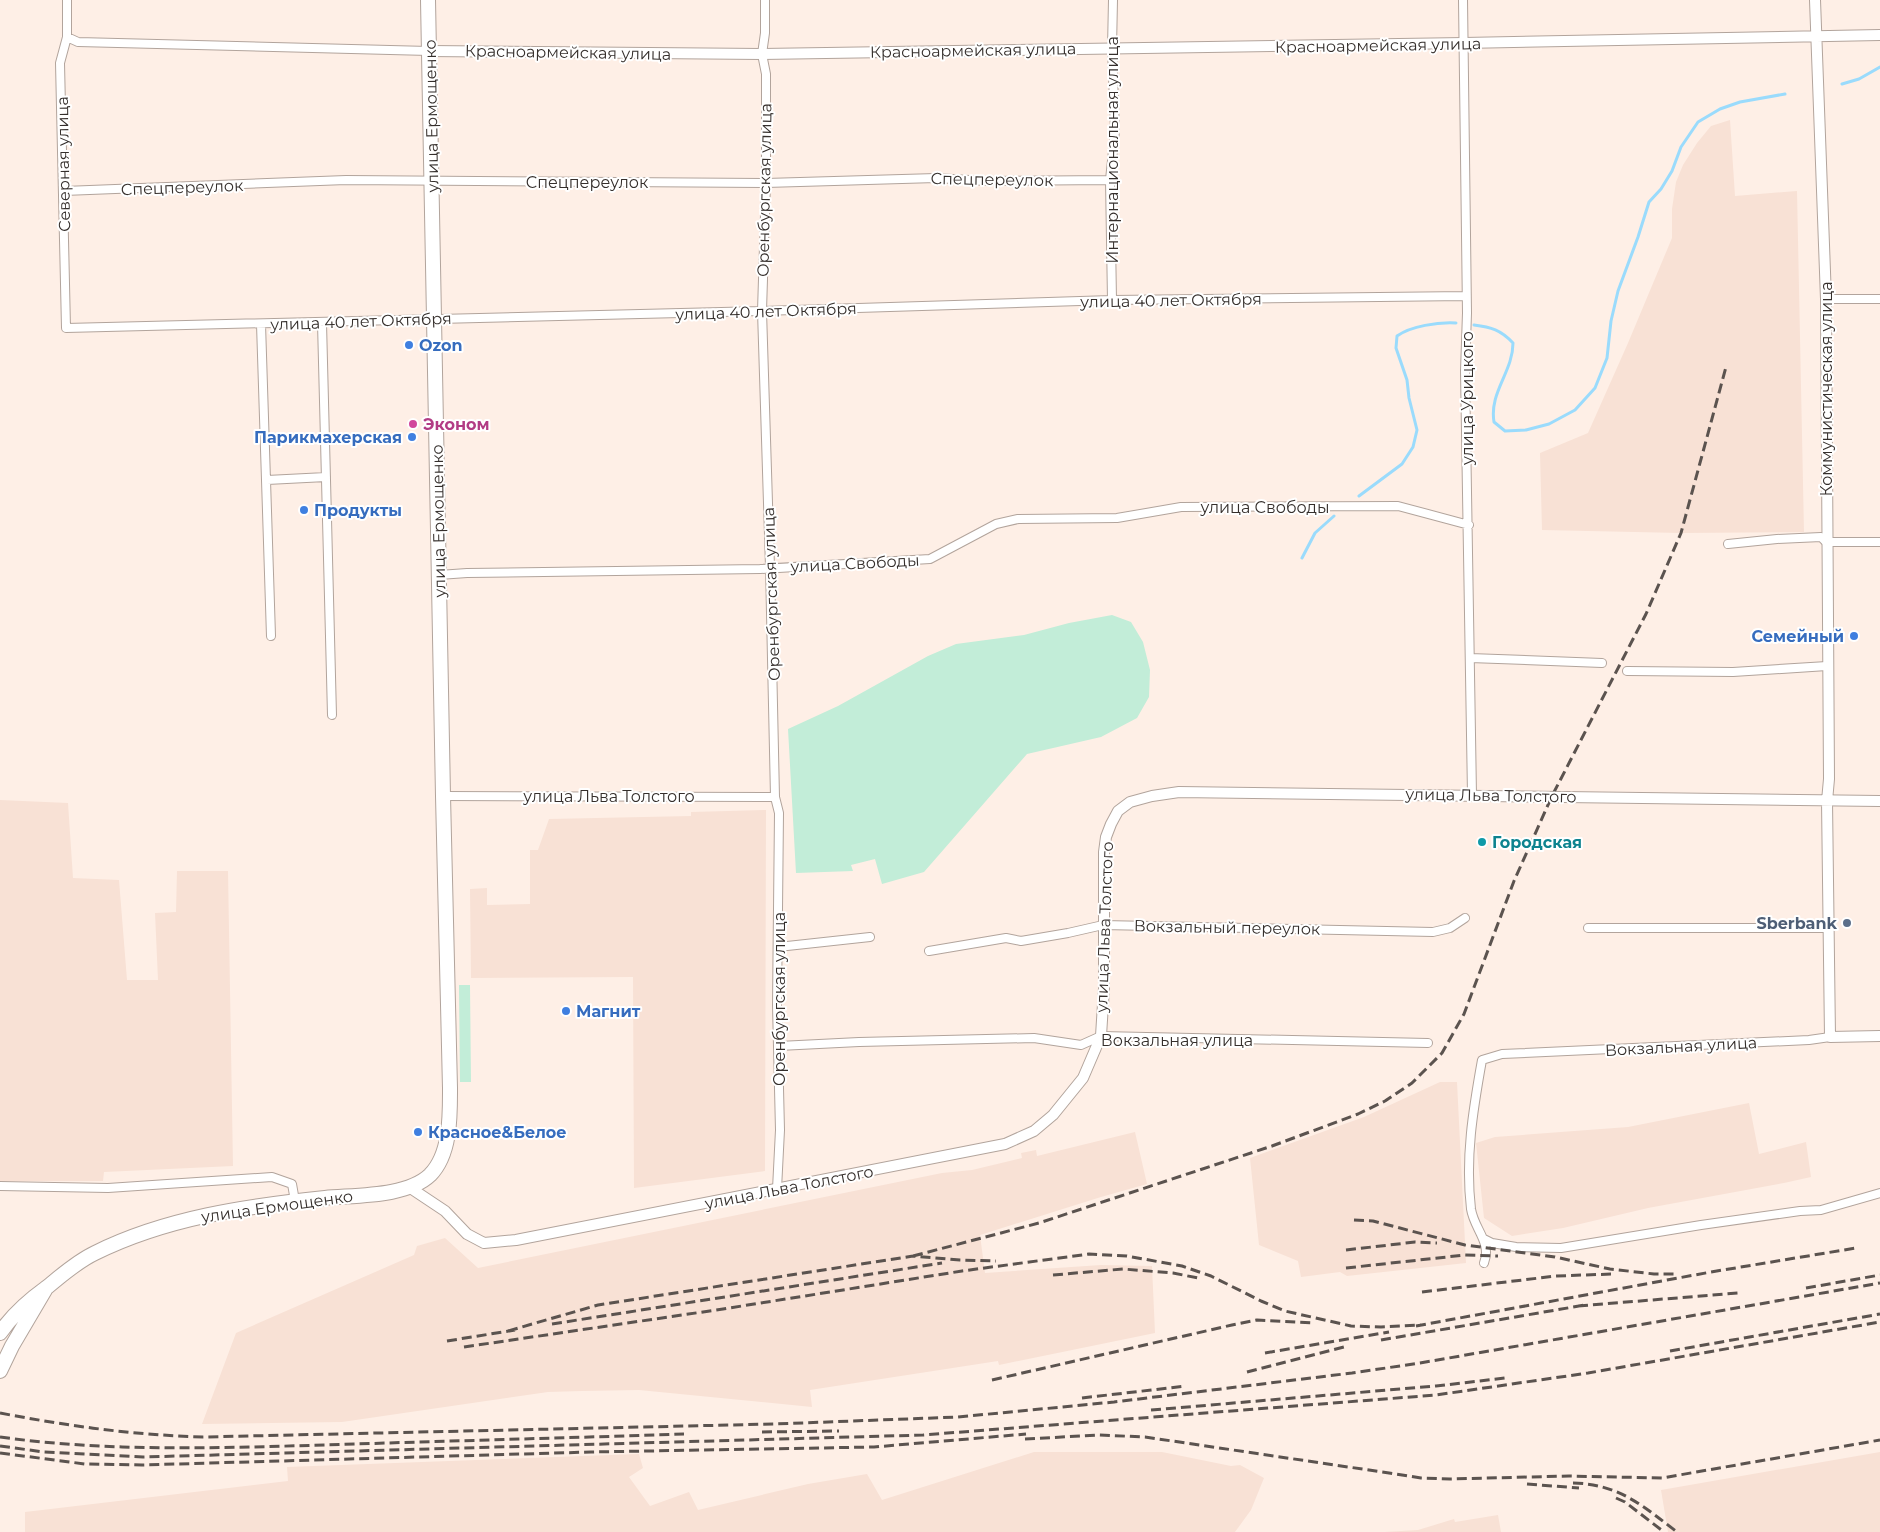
<svg xmlns="http://www.w3.org/2000/svg" width="1880" height="1532" font-family="Montserrat,sans-serif">
<rect width="100%" height="100%" fill="#feefe6"/>
<!-- built -->
<path fill="#f8e1d5" d="M 1730,120 L 1735,196 L 1797,191 L 1804,532 L 1681,533 L 1542,530 L 1540,453 L 1588,433 L 1628,343 L 1672,238 L 1672,209 L 1676,182 L 1683,165 L 1697,143 L 1711,126 Z
M 0,800 L 68,803 L 73,878 L 119,880 L 127,980 L 158,980 L 155,913 L 176,912 L 177,871 L 228,871 L 233,1166 L 104,1172 L 103,1181 L 0,1181 Z
M 766,810 L 765,1171 L 634,1188 L 633,977 L 471,978 L 470,889 L 487,888 L 487,905 L 530,904 L 530,850 L 538,850 L 549,819 L 691,816 L 691,812 Z
M 1440,1082 L 1457,1082 L 1466,1263 L 1347,1276 L 1340,1272 L 1301,1277 L 1298,1261 L 1259,1245 L 1250,1158 L 1364,1117 Z
M 1749,1103 L 1759,1154 L 1806,1142 L 1811,1177 L 1784,1183 L 1648,1208 L 1563,1228 L 1512,1236 L 1484,1218 L 1476,1143 L 1495,1137 L 1628,1127 Z
M 1135,1132 L 1147,1184 L 1101,1197 L 980,1235 L 985,1273 L 1101,1265 L 1152,1266 L 1155,1333 L 999,1365 L 998,1361 L 810,1390 L 812,1407 L 639,1390 L 582,1391 L 548,1392 L 342,1422 L 202,1424 L 236,1333 L 414,1255 L 417,1246 L 445,1238 L 478,1268 L 942,1173 L 972,1170 L 1022,1158 L 1021,1153 L 1036,1150 L 1037,1156 Z
M 1034,1452 L 1162,1452 L 1231,1466 L 1240,1465 L 1264,1478 L 1251,1510 L 1235,1532 L 25,1532 L 25,1512 L 288,1481 L 287,1467 L 639,1454 L 643,1468 L 629,1477 L 650,1506 L 689,1492 L 698,1510 L 808,1484 L 867,1474 L 882,1500 Z
M 1880,1452 L 1880,1532 L 1668,1532 L 1661,1490 Z
M 1498,1515 L 1501,1532 L 1384,1532 L 1418,1530 L 1454,1519 L 1455,1522 Z"/>
<!-- green -->
<path fill="#c2edd8" d="M 1112,615 L 1131,622 L 1143,642 L 1150,670 L 1149,697 L 1137,718 L 1101,737 L 1027,754 L 924,872 L 882,884 L 875,859 L 851,865 L 853,871 L 796,873 L 788,729 L 838,706 L 928,656 L 956,644 L 1024,635 L 1069,623 Z
M 459,985 L 470,985 L 471,1082 L 460,1082 Z"/>
<g fill="none" stroke-linecap="round" stroke-linejoin="round">
<!-- stream -->
<path stroke="#9adbfc" stroke-width="3" d="M 1842,84 L 1859,79 L 1880,67
M 1474,325 C 1491,327 1501,330 1513,343 C 1513,372 1489,392 1494,422 L 1505,431 L 1526,430 L 1549,424 L 1575,410 L 1595,388 L 1607,358 L 1611,321 L 1618,291 L 1638,237 L 1649,202 L 1661,189 L 1672,171 L 1681,147 L 1698,122 L 1720,109 L 1740,102 L 1785,94
M 1359,496 L 1402,464 L 1413,447 L 1417,430 L 1409,398 L 1407,380 L 1396,348 L 1397,336 C 1411,326 1438,322 1456,323
M 1302,558 L 1315,533 L 1334,516"/>
<!-- street casing -->
<g stroke="#b2a49c" stroke-width="10">
<path id="street" d="M 67,0 L 67,37 L 60,63 L 66,328 L 762,311 L 1112,300 L 1466,296
M 765,0 L 765,33 L 762,54 L 766,74 L 766,183 L 762,311 L 770,567 L 775,797 L 779,813 L 777,1005 L 780,1130 L 777,1189
M 1463,0 L 1467,313 L 1465,371 L 1472,795
M 67,37 L 78,42 L 429,51
M 64,191 L 346,180 L 766,183 L 936,178 L 986,181 L 1110,180
M 1826,299 L 1880,299
M 1112,300 L 1110,180 L 1115,131 L 1112,48 L 1113,0
M 322,323 L 332,715
M 261,324 L 271,636
M 267,480 L 326,477
M 1728,544 L 1777,539 L 1821,537 L 1826,542 L 1880,542
M 439,575 L 467,573 L 760,569 L 930,559 L 996,524 L 1018,519 L 1117,518 L 1181,507 L 1398,506 L 1469,525
M 1470,658 L 1602,663
M 1627,671 L 1733,672 L 1827,666
M 443,796 L 775,797
M 1588,928 L 1828,928
M 778,947 L 870,937
M 929,951 L 1006,938 L 1021,941 L 1068,933 L 1103,925 L 1433,932 L 1450,928 L 1465,918
M 779,1046 L 859,1042 L 1034,1038 L 1081,1045 L 1101,1036 L 1428,1043
M 0,1186 L 108,1188 L 272,1177 L 292,1184 L 295,1201
M 1484,1239 L 1492,1243 L 1516,1247 L 1561,1248 L 1701,1225 L 1800,1211 L 1821,1210 L 1880,1193
M 1484,1263 C 1492,1242 1474,1229 1471,1209 C 1465,1158 1473,1110 1482,1060 L 1502,1054 L 1809,1040 L 1830,1037"/>
</g>
<!-- secondary casing -->
<g stroke="#b2a49c" stroke-width="12">
<path id="secondary" d="M 1815,0 L 1826,299 L 1829,779 L 1827,801 L 1830,1037 L 1880,1036
M 429,51 L 762,54 L 1464,43 L 1880,35
M 409,1187 L 445,1211 L 467,1234 L 484,1243 L 516,1240 L 1005,1144 L 1034,1131 L 1053,1115 L 1083,1078 L 1101,1036 L 1104,988 L 1104,852 L 1106,837 L 1111,824 L 1118,811 L 1130,802 L 1152,796 L 1179,792 L 1880,801"/>
</g>
<!-- highway casing -->
<g stroke="#b2a49c" stroke-width="16">
<path id="highway" d="M 0,1333 C 13,1314 28,1301 46,1288 C 61,1276 76,1262 95,1253 C 165,1218 247,1206 325,1198 C 355,1195 407,1197 430,1175 C 451,1154 450,1115 450,1088 L 443,796 L 428,0
M 0,1371 L 12,1346 L 45,1290"/>
</g>
<!-- street -->
<use href="#street" stroke="#fff" stroke-width="8"/>
<!-- secondary -->
<use href="#secondary" stroke="#fff" stroke-width="10"/>
<!-- highway -->
<use href="#highway" stroke="#fff" stroke-width="14"/>
<!-- rail -->
<path stroke="#5b534f" stroke-width="3" stroke-dasharray="10 5" stroke-linecap="butt" d="M 1354,1220 L 1373,1221 L 1465,1245 L 1555,1257 L 1610,1269 L 1654,1274 L 1676,1274
M 1346,1250 L 1415,1242 L 1437,1243
M 913,1256 L 1039,1223 L 1272,1146 L 1358,1114 L 1385,1101 L 1412,1083 L 1442,1053 L 1464,1014 L 1514,881 L 1552,796 L 1646,614 L 1681,533 L 1726,367
M 1346,1268 L 1465,1255 L 1498,1256
M 1053,1275 L 1123,1269 L 1173,1273 L 1198,1278
M 1806,1288 L 1880,1275
M 1422,1292 L 1556,1276 L 1613,1274
M 1578,1306 L 1738,1293
M 552,1324 L 942,1263
M 1416,1326 L 1711,1272 L 1856,1248
M 508,1331 L 598,1305 L 913,1256 L 960,1260 L 996,1261
M 1381,1340 L 1585,1305
M 447,1341 L 515,1330
M 464,1347 L 723,1309 L 962,1271 L 1089,1254 L 1127,1256 L 1182,1266 L 1211,1276 L 1261,1301 L 1285,1311 L 1351,1326 L 1381,1327 L 1422,1325
M 1670,1351 L 1880,1314
M 1265,1353 L 1389,1332
M 1247,1372 L 1344,1347
M 992,1380 L 1232,1325 L 1257,1320 L 1314,1323
M 1082,1398 L 1186,1386
M 1151,1410 L 1436,1386 L 1505,1378
M 0,1413 C 68,1426 133,1435 203,1437 L 774,1424 L 958,1417 L 1114,1402 L 1352,1373 L 1420,1363 L 1880,1283
M 762,1432 L 839,1431
M 0,1437 C 108,1452 216,1448 325,1445 C 445,1441 564,1438 684,1434
M 1025,1439 L 1099,1435 L 1145,1437 L 1389,1473 L 1421,1478 L 1450,1479 L 1569,1476 L 1662,1478 L 1880,1440
M 0,1446 L 44,1452 L 143,1457 L 923,1435 L 1436,1395 L 1588,1373 L 1880,1322
M 0,1453 L 85,1464 L 142,1465 L 591,1452 L 874,1447 L 1026,1434
M 1573,1483 C 1619,1484 1643,1506 1677,1532
M 1527,1484 L 1579,1488
M 1616,1498 L 1625,1502 L 1664,1532"/>
</g>
<!-- markers -->
<g fill="#3f7fe0" stroke="#fff" stroke-width="2">
<circle cx="409" cy="345" r="5"/>
<circle cx="412" cy="437" r="5"/>
<circle cx="304" cy="510" r="5"/>
<circle cx="1854" cy="636" r="5"/>
<circle cx="566" cy="1011" r="5"/>
<circle cx="418" cy="1132" r="5"/>
</g>
<circle fill="#d1479c" stroke="#fff" stroke-width="2" cx="413" cy="424" r="5"/>
<circle fill="#0f9aa8" stroke="#fff" stroke-width="2" cx="1482" cy="842" r="5"/>
<circle fill="#5c6f8a" stroke="#fff" stroke-width="2" cx="1847" cy="923" r="5"/>
<g text-anchor="middle" stroke-width="4" stroke-linejoin="round" paint-order="stroke">
<!-- street labels -->
<g font-size="16" fill="#352f2c" stroke="#fff">
<text transform="translate(1378 45) rotate(-1)" y="6">Красноармейская улица</text>
<text transform="translate(973 50) rotate(-1)" y="6">Красноармейская улица</text>
<text transform="translate(568 52) rotate(1)" y="6">Красноармейская улица</text>
<text transform="translate(431 116) rotate(-91)" y="6">улица Ермощенко</text>
<text transform="translate(1112 150) rotate(-90)" y="6">Интернациональная улица</text>
<text transform="translate(63 164) rotate(-91)" y="6">Северная улица</text>
<text transform="translate(992 179) rotate(1)" y="6">Спецпереулок</text>
<text x="587" y="188">Спецпереулок</text>
<text transform="translate(182 187) rotate(-2)" y="6">Спецпереулок</text>
<text transform="translate(764 190) rotate(-89)" y="6">Оренбургская улица</text>
<text transform="translate(1171 300) rotate(-1)" y="6">улица 40 лет Октября</text>
<text transform="translate(766 311) rotate(-2)" y="6">улица 40 лет Октября</text>
<text transform="translate(361 321) rotate(-2)" y="6">улица 40 лет Октября</text>
<text transform="translate(1826 389) rotate(-90)" y="6">Коммунистическая улица</text>
<text transform="translate(1467 398) rotate(-90)" y="6">улица Урицкого</text>
<text x="1265" y="513">улица Свободы</text>
<text transform="translate(438 521) rotate(-91)" y="6">улица Ермощенко</text>
<text transform="translate(855 563) rotate(-3)" y="6">улица Свободы</text>
<text transform="translate(771 594) rotate(-92)" y="6">Оренбургская улица</text>
<text transform="translate(1491 795) rotate(1)" y="6">улица Льва Толстого</text>
<text x="609" y="802">улица Льва Толстого</text>
<text transform="translate(1104 927) rotate(-88)" y="6">улица Льва Толстого</text>
<text transform="translate(1227 927) rotate(1)" y="6">Вокзальный переулок</text>
<text transform="translate(779 999) rotate(-90)" y="6">Оренбургская улица</text>
<text x="1177" y="1046">Вокзальная улица</text>
<text transform="translate(1681 1046) rotate(-3)" y="6">Вокзальная улица</text>
<text transform="translate(789 1187) rotate(-11)" y="6">улица Льва Толстого</text>
<text transform="translate(277 1206) rotate(-8)" y="6">улица Ермощенко</text>
</g>
<!-- shop labels -->
<g font-size="16" font-weight="bold" fill="#366cbe" stroke="#fff" text-anchor="start">
<text x="419" y="351">Ozon</text>
<text x="402" y="443" text-anchor="end">Парикмахерская</text>
<text x="314" y="516">Продукты</text>
<text x="1844" y="642" text-anchor="end">Семейный</text>
<text x="576" y="1017">Магнит</text>
<text x="428" y="1138">Красное&amp;Белое</text>
</g>
<!-- hotel labels -->
<g font-size="16" font-weight="bold" fill="#b23c85" stroke="#fff" text-anchor="start">
<text x="423" y="430">Эконом</text>
</g>
<!-- culture labels -->
<g font-size="16" font-weight="bold" fill="#0d838f" stroke="#fff" text-anchor="start">
<text x="1492" y="848">Городская</text>
</g>
<!-- service labels -->
<g font-size="16" font-weight="bold" fill="#4e5e75" stroke="#fff" text-anchor="end">
<text x="1837" y="929">Sberbank</text>
</g>
</g>
</svg>
